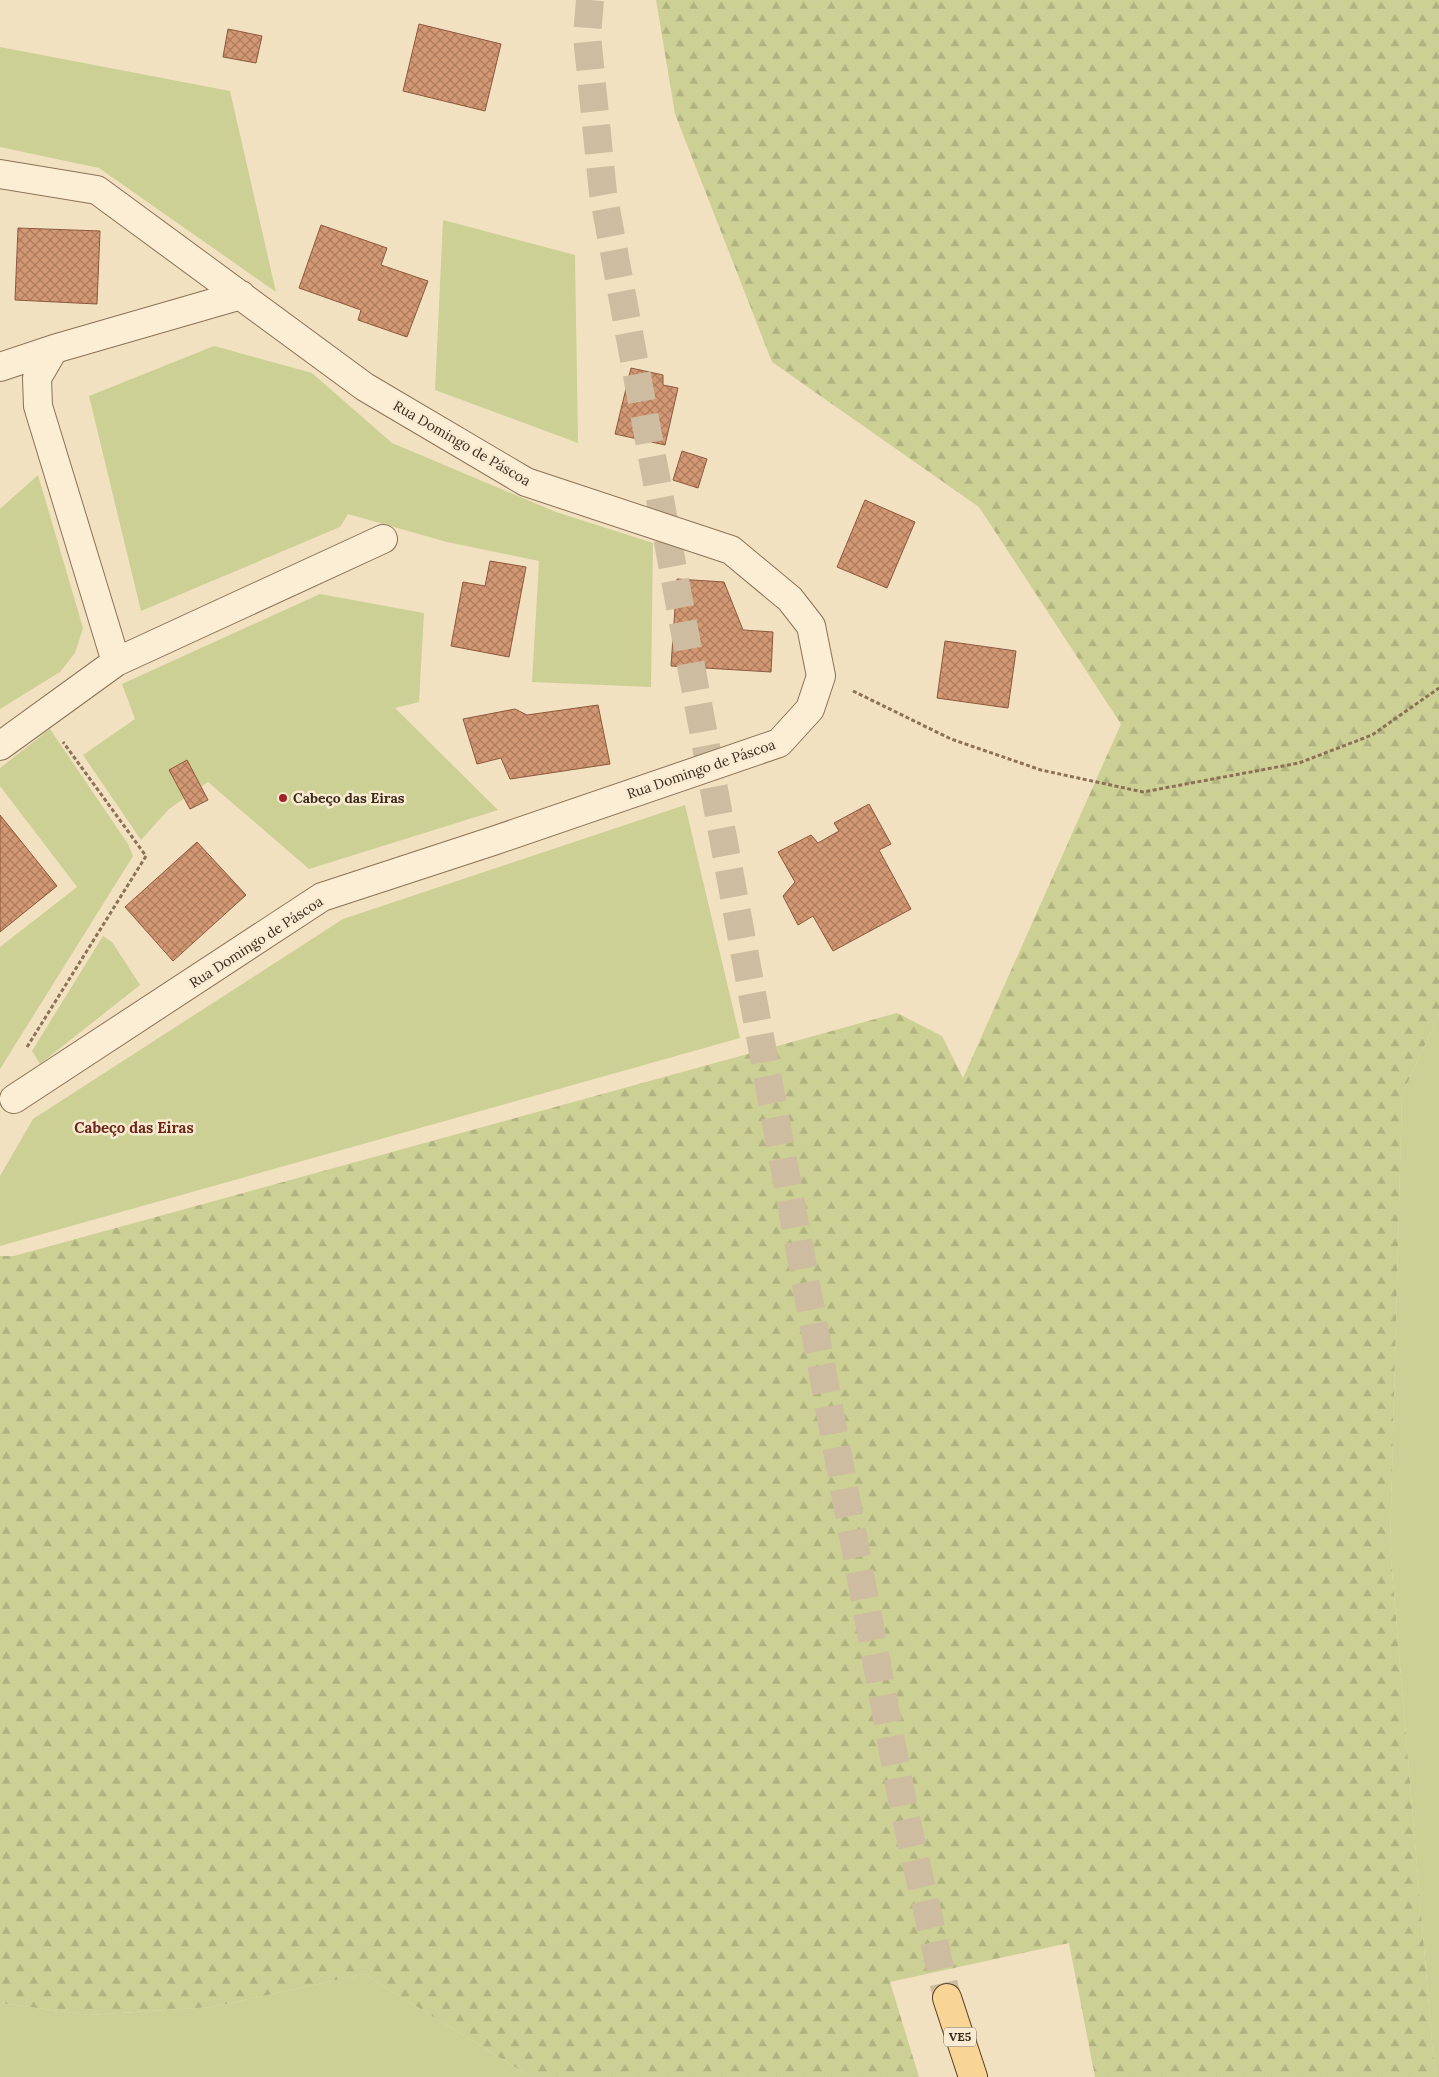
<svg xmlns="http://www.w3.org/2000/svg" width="1439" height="2077" font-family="Lora,serif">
<defs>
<pattern id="forest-firs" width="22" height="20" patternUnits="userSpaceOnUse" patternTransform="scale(1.25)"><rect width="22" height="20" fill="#ccd094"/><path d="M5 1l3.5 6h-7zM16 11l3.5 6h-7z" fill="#b0b37f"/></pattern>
<pattern id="building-cross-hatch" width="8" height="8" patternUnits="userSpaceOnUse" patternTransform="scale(1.25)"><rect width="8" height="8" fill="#d29773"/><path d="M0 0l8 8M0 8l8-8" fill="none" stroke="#ac7b5e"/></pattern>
</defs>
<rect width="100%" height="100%" fill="#f1e1c0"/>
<!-- green -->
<path fill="#ccd094" d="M 0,47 L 230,91 L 276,292 L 99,168 L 0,147 Z
M 443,220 L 575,255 L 578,443 L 435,390 Z
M 214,346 L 312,373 L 392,443 L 556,512 L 653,543 L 651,687 L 532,682 L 539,561 L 447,542 L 348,514 L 340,527 L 141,611 L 89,396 Z
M 38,475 L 83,628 L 75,653 L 60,672 L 0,709 L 0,509 Z
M 320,594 L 424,613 L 419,702 L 395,708 L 498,810 L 309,869 L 208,782 L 169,809 L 141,840 L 83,755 L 135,719 L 122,684 Z
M 50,729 L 128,844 L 133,856 L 0,1069 L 0,947 L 77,887 L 0,786 L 0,768 Z
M 685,805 L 740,1038 L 0,1246 L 0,1176 L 33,1119 L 343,919 Z
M 103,936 L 112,942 L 140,985 L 40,1064 L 32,1051 Z
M 1439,1014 L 1439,2077 L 1435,2077 L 1390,1547 L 1402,1095 Z
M 364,1974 L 531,2077 L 0,2077 L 0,2003 L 89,2015 L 212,2007 Z"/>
<!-- forest -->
<path fill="url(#forest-firs)" d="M 656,0 L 1439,0 L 1439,1014 L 1402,1095 L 1390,1547 L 1435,2077 L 1095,2077 L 1069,1943 L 890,1982 L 919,2077 L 531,2077 L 364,1974 L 212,2007 L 89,2015 L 0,2003 L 0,1256 L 14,1256 L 897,1013 L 942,1036 L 963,1078 L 1121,724 L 979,507 L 772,362 L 675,114 Z"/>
<!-- building -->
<path fill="url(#building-cross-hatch)" stroke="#8d583b" d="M 419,24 L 501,44 L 485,111 L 403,91 Z
M 228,29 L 262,36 L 256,63 L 223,57 Z
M 321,225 L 387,248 L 381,265 L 428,281 L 407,337 L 358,320 L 361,310 L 299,288 Z
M 18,228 L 100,231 L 97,304 L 15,300 Z
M 631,368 L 663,375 L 663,385 L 678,388 L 665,445 L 615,434 Z
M 682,451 L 707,459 L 698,488 L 673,480 Z
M 865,500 L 915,522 L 887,588 L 837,567 Z
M 490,561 L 526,567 L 509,657 L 451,646 L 463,582 L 485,586 Z
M 677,579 L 724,582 L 743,630 L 773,632 L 771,672 L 671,666 Z
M 945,641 L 1016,651 L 1008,708 L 937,698 Z
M 598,705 L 610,764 L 510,779 L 501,758 L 477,764 L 463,719 L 515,709 L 527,715 Z
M 187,760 L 208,800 L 190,809 L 169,770 Z
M 869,804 L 891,844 L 879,850 L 911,909 L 833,951 L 813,916 L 798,925 L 783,896 L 795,882 L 778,852 L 811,835 L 818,843 L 839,831 L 834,823 Z
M 0,815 L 57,886 L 0,932 Z
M 197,842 L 246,895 L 173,961 L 125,907 Z"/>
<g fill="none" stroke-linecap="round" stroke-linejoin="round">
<!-- primary-tunnel -->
<path stroke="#cdbc9f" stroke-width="28" stroke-dasharray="28 14" stroke-linecap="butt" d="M 590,0 L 587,36 L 603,193 L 904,1810 L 947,1998"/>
<!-- street casing -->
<g stroke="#8c7157" stroke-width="30">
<path id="street" d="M 0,174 L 97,190 L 365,387 L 526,482 L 731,550 L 790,599 L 811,626 L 821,676 L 810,709 L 779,743 L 493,841 L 322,897 L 14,1099
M 0,367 L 54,349 L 241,295
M 116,662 L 383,539
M 0,746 L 116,662 L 38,406 L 37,378 L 54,349"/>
</g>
<!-- primary casing -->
<g stroke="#593f2b" stroke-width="30">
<path id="primary" d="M 947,1998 L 973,2077"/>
</g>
<!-- path -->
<path stroke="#8c7157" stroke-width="3" stroke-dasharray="4 2.5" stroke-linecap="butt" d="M 853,691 L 951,739 L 1041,770 L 1143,792 L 1299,763 L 1372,735 L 1439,688
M 27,1047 L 146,856 L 63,742"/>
<!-- street -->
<use href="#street" stroke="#fbeed4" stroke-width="28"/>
<!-- primary -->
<use href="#primary" stroke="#f8d595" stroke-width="28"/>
</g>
<!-- markers -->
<circle fill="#a02228" stroke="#f8ebd1" stroke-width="2" cx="283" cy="798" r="5"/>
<g text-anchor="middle" stroke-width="5" stroke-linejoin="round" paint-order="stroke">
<!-- shield labels -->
<rect fill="#f8ebd1" stroke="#746452" stroke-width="1" x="944" y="2027.5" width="32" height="19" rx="4"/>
<g font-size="12" font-weight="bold" fill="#3b2a1c">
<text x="960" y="2041">VE5</text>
</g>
<!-- street labels -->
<g font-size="14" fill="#3b2a1c" stroke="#f8ebd1">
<text transform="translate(462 443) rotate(30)" y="5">Rua Domingo de Páscoa</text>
<text transform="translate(701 769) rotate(-19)" y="5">Rua Domingo de Páscoa</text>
<text transform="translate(256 942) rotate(-33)" y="5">Rua Domingo de Páscoa</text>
</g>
<!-- poi labels -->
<g font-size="14" font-weight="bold" fill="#3b2a1c" stroke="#f8ebd1" text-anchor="start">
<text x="293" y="803">Cabeço das Eiras</text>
</g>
<!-- neighbourhood labels -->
<g font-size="15" font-weight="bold" fill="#6b2618" stroke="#f8ebd1">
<text x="134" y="1133">Cabeço das Eiras</text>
</g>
</g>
</svg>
